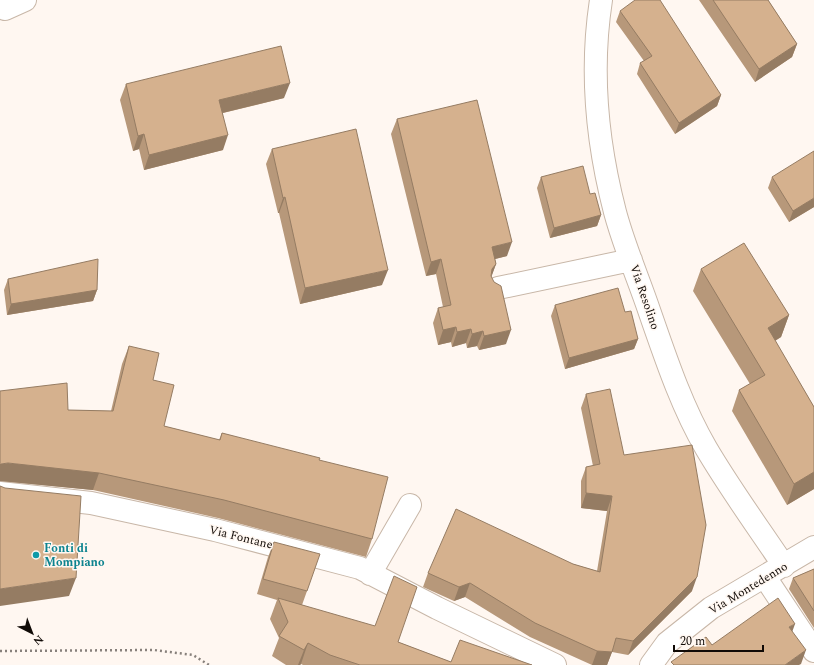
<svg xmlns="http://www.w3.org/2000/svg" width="814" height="665" font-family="Spectral,serif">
<rect width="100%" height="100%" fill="#fff7f1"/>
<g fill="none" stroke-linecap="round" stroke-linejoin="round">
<!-- minor casing -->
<g stroke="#c8b7a8" stroke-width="24">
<path id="minor" d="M 1,0 L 5,9 L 25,0
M 601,0 C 590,71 597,143 615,212 C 624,246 639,280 650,313 C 666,359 682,407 706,448 C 730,489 758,527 784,566
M 498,288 L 631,260
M 0,493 L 91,503 L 215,530 L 360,568 L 437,608 L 555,665
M 370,574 L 410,505
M 765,577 L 814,651
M 651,665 L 667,643 L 711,608 L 814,547"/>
</g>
<!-- path -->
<path stroke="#87807b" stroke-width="2.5" stroke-dasharray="2 3" stroke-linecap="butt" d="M 0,651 L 154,650 L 193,655 L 209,665"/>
<!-- minor -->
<use href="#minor" stroke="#fff" stroke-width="22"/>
</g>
<!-- wall -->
<path fill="#b7987a" d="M 699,0 L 768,0 L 797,44 L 792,57 L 755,82 Z
M 620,11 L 721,95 L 717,106 L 675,134 L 637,74 L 640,63 L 644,61 L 616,22 Z
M 126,84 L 284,98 L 223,113 L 223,150 L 144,170 L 139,149 L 133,151 L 120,100 Z
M 397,119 L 507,256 L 495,259 L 496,264 L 491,277 L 506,344 L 479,350 L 477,346 L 467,348 L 466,343 L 452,347 L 451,342 L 438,345 L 433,323 L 438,308 L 443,307 L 436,274 L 426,276 L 391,134 Z
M 272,149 L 382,285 L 300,304 L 279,213 L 278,213 L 266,164 Z
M 541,177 L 590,194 L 601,215 L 597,226 L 550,238 L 537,188 Z
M 772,177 L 814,207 L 789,222 L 768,188 Z
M 701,269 L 789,315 L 781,337 L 775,341 L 814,407 L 814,489 L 787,505 L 732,411 L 739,390 L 750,384 L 693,291 Z
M 8,279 L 97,290 L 93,301 L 7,315 L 4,290 Z
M 555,305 L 625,312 L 638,339 L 634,349 L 565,369 L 551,316 Z
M 129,346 L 153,380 L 164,426 L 219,440 L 222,433 L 319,460 L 372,539 L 366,557 L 218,518 L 93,490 L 1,481 L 68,410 L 111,411 L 122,364 Z
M 586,394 L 624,455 L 692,591 L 628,655 L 612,652 L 607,665 L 592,665 L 530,637 L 465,597 L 454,601 L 423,587 L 428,573 L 573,564 L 597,571 L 607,511 L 581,508 L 581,481 L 586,467 L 593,466 L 581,408 Z
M 274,542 L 307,591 L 302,605 L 398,642 L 451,662 L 532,665 L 303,665 L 301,664 L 300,665 L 286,665 L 272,656 L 279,638 L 270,619 L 277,600 L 257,594 L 268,557 Z
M 814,569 L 814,628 L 789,589 L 793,578 Z"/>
<!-- shaded-wall -->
<path fill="#957c63" d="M 797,44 L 792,57 L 755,82 L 759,69 Z
M 290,83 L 284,98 L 214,115 L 219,100 Z
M 721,95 L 717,106 L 675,134 L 679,123 Z
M 144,134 L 139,149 L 133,151 L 138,136 Z
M 228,135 L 223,150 L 144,170 L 149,155 Z
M 285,197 L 279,213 L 278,213 L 283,198 Z
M 814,198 L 814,207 L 789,222 L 793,211 Z
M 601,215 L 597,226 L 550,238 L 554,228 Z
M 512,242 L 507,256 L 487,261 L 492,247 Z
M 441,259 L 436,274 L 426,276 L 431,262 Z
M 496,264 L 491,278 L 492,269 Z
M 388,270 L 382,285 L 300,304 L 305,288 Z
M 97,290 L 93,301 L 7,315 L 11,304 Z
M 789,315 L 781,337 L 760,350 L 768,328 Z
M 456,327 L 451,342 L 438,345 L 443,330 Z
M 471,329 L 466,343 L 452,347 L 457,332 Z
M 511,330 L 506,344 L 479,350 L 484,336 Z
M 483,331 L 477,346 L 467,348 L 472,334 Z
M 638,339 L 634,349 L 565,369 L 569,358 Z
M 8,463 L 99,473 L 93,490 L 0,481 L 0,465 L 1,464 Z
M 814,472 L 814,489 L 787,505 L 794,484 Z
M 586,493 L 612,496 L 607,511 L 581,508 Z
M 697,577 L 692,591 L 628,655 L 633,641 Z
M 76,578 L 69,596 L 0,606 L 0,589 Z
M 470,583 L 465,597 L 454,601 L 459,587 Z
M 795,624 L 790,638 L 789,627 Z
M 308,643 L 301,664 L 300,665 L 298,665 L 304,650 Z
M 806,650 L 801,664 L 799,665 L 785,665 Z
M 597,651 L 612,652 L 607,665 L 592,665 Z"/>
<!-- building -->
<path fill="#d5b18e" stroke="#957c63" d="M 635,0 L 660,0 L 721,95 L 679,123 L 640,63 L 652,56 L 620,11 Z
M 713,0 L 768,0 L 797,44 L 759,69 Z
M 281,46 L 290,83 L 219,100 L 228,135 L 149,155 L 144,134 L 138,136 L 126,84 Z
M 477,100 L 512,242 L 492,247 L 496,264 L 492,269 L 491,276 L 494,282 L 501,286 L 511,330 L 484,336 L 483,331 L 472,334 L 471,329 L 457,332 L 456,327 L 443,330 L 438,308 L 451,305 L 441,259 L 431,262 L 397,119 Z
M 356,129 L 388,270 L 305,288 L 285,197 L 283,198 L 272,149 Z
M 814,151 L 814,198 L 793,211 L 772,177 Z
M 583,166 L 590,194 L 595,193 L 601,215 L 554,228 L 541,177 Z
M 744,243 L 789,315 L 768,328 L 814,407 L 814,472 L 794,484 L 739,390 L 765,375 L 701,269 Z
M 98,259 L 97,290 L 11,304 L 8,279 Z
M 618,288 L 625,312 L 631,311 L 638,339 L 569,358 L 555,305 Z
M 129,346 L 159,353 L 153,380 L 174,385 L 164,426 L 220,440 L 222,433 L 320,458 L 319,460 L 388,477 L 372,539 L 224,500 L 99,473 L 8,463 L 1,464 L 0,465 L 0,391 L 67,383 L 68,410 L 113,411 Z
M 610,389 L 624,455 L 692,445 L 706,525 L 697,577 L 633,641 L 616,638 L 612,652 L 597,651 L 535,623 L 470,583 L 459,587 L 428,573 L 456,509 L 573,564 L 600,572 L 612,496 L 586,493 L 586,467 L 600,464 L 586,394 Z
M 0,486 L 5,488 L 81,496 L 76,578 L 0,589 Z
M 274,542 L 320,554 L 307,591 L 263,579 Z
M 814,569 L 814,611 L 793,578 Z
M 394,576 L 417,587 L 398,642 L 451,662 L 460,640 L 532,665 L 360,665 L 330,655 L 308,643 L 304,650 L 279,636 L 288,622 L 278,598 L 375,626 Z
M 778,598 L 795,624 L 789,627 L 806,650 L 785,665 L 674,665 L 671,662 L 706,637 L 712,645 Z"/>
<!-- markers -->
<circle fill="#0f9aa8" stroke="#fff7f1" stroke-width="1.5" cx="36" cy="555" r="4"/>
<g text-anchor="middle" stroke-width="3" stroke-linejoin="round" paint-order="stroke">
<!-- street labels -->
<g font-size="12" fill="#100a06" stroke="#fff7f1">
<text transform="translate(645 297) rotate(71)" y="4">Via Resolino</text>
<text transform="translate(241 537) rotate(14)" y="4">Via Fontane</text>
<text transform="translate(748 588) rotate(-31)" y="4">Via Montedenno</text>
</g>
<!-- culture labels -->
<g font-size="12" font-weight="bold" fill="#0d838f" stroke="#fff7f1" text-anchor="start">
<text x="44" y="552">Fonti di<tspan x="44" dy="14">Mompiano</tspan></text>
</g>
</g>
<!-- north arrow -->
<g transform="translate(32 633) rotate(138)" stroke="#fff7f1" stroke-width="3" paint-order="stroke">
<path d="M0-3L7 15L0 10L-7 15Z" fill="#100a06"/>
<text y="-6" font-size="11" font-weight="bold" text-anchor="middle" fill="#100a06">N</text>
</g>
<!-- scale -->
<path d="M674 645v6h89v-6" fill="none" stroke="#100a06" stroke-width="2"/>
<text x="680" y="645" font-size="12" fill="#100a06" stroke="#fff7f1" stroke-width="3" paint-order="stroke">20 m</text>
</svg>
